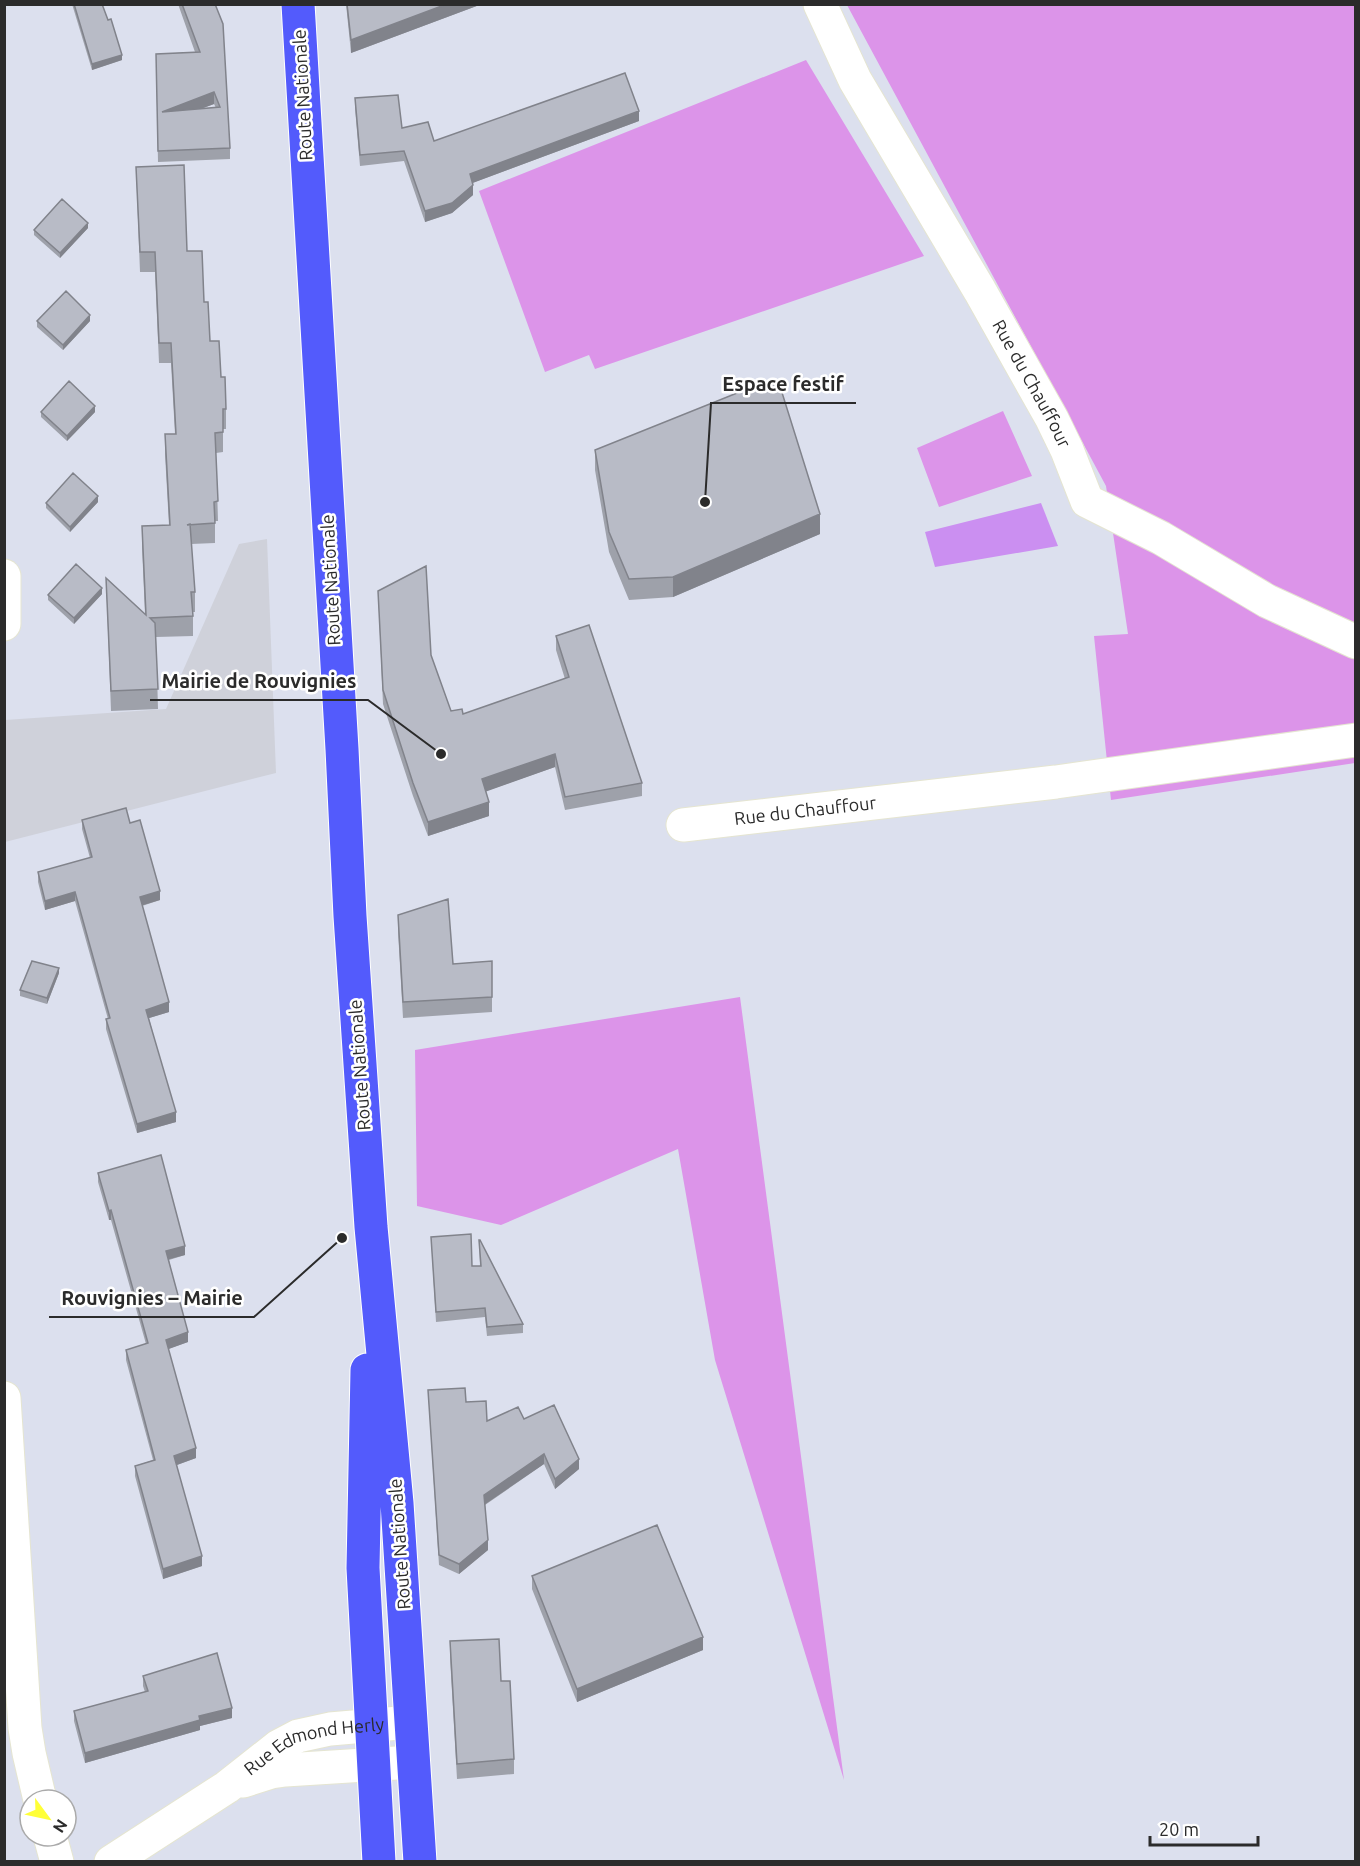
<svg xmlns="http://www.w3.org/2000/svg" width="1360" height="1866" font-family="Ubuntu,sans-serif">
<rect width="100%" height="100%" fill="#dce0ee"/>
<!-- grass -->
<path fill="#dc94e9" d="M 847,5 L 1355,5 L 1355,763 L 1111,800 L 1094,636 L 1128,634 L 1106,486 Z
M 806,60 L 924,256 L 595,369 L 589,355 L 545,372 L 479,191 Z
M 1003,411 L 1032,476 L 939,507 L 917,448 Z
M 740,997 L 844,1780 L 715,1360 L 678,1149 L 501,1225 L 417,1206 L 415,1050 Z"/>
<!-- pitch -->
<path fill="#cb8ff1" d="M 1041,503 L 1058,546 L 935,567 L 925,532 Z"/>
<!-- plaza -->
<path fill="#cfd1da" d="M 267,539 L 276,773 L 5,842 L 5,720 L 166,709 L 239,544 Z"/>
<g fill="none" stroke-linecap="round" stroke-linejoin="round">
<!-- minor casing -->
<g stroke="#e5e5d1" stroke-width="35">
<g id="minor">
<path id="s1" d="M 820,4 L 855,80 L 980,291 L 1052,419 L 1067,450 L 1087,501 L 1161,538 L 1267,601 L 1356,642"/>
<path d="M 4,576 L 4,624"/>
<path id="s2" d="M 683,825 L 1056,782 L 1356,740"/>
<path d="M 4,1398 L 25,1728 L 29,1753 L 40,1800"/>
<path d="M 243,1781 L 271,1772 L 285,1770 L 413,1762"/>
<path d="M 50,1836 L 57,1862"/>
<path id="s3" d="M 111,1862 L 227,1787 L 279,1746 L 298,1736 L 330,1729 L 411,1722"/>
</g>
</g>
<!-- major casing -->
<g stroke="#fff" stroke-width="35">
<path id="major" d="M 298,4 L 342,749 L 350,916 L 371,1227 L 397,1503 L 420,1862
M 367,1370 L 363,1568 L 379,1862"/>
</g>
<!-- minor -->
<use href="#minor" stroke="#fff" stroke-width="33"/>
<!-- major -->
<use href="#major" stroke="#535bfc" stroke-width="33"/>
</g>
<!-- wall -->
<path fill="#9ea1aa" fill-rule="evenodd" d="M 72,4 L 102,4 L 122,60 L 92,70 Z
M 178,4 L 215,4 L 230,148 L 230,159 L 158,162 L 156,54 L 195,52 ZM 214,104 L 216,108 L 201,109 Z
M 346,4 L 482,4 L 351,53 Z
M 355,98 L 402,128 L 434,141 L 639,121 L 472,183 L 473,195 L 452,213 L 425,222 L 404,161 L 360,166 L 355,108 Z
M 136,167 L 187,251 L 204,302 L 210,341 L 221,377 L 226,409 L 226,429 L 223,429 L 223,452 L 216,453 L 218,521 L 215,521 L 215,543 L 191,544 L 195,592 L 195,612 L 193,612 L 193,636 L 156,637 L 158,709 L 111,711 L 106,578 L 145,614 L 142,546 L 142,526 L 169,525 L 165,454 L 165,434 L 175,434 L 171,363 L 159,363 L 155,272 L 140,272 Z
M 88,228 L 60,258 L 34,235 L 34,230 Z
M 37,321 L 90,321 L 63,350 L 37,327 Z
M 41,412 L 95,412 L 67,441 L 41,417 Z
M 595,450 L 820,534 L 673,597 L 629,600 L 609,552 L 595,470 Z
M 98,502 L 70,532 L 46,508 L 46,503 Z
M 378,591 L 431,655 L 451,711 L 463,714 L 565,679 L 556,650 L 556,636 L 642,783 L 642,796 L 565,810 L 555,767 L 486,791 L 489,816 L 428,836 L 413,796 L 383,704 Z
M 102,594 L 74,624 L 48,600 L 48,595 Z
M 82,820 L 130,823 L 160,900 L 142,906 L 169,1012 L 149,1018 L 176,1122 L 137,1133 L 106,1029 L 106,1019 L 108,1019 L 75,901 L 45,910 L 38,882 L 38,872 L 90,858 L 82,829 Z
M 398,915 L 453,964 L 492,961 L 492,1012 L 403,1018 L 398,931 Z
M 59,973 L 47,1004 L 20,996 L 20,990 Z
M 98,1173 L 185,1255 L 169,1260 L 188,1342 L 168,1349 L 196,1458 L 177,1465 L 202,1566 L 163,1579 L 135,1476 L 135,1466 L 153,1460 L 126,1360 L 126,1350 L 146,1344 L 111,1220 L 109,1220 L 98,1182 Z
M 431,1237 L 472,1266 L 480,1266 L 479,1240 L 523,1324 L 523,1333 L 487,1336 L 485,1317 L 436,1322 Z
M 428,1390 L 466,1402 L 487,1421 L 524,1419 L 579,1469 L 555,1489 L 544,1464 L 485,1505 L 488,1550 L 459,1574 L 439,1565 Z
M 532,1576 L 703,1650 L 577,1702 L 532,1589 Z
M 450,1641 L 501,1681 L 514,1759 L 514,1774 L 457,1779 L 450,1657 Z
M 143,1676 L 232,1718 L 200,1726 L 200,1730 L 85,1763 L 74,1721 L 74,1711 L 145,1692 L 143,1686 Z"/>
<!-- shaded-wall -->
<path fill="#81838b" d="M 447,4 L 482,4 L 351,53 L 351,40 Z
M 122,55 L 122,60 L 92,70 L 92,64 Z
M 214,92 L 214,104 L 162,123 L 162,112 Z
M 639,111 L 639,121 L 470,184 L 470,174 Z
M 473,185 L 473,195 L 452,213 L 425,222 L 425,211 Z
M 88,223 L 88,228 L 60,258 L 60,253 Z
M 90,315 L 90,321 L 63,350 L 63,345 Z
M 95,406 L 95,412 L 67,441 L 67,436 Z
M 98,496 L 98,502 L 70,532 L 70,527 Z
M 820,514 L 820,534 L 673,597 L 673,577 Z
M 102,588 L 102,594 L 74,624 L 74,618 Z
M 555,754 L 555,767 L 482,793 L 482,779 Z
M 489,802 L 489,816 L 428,836 L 428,822 Z
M 160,891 L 160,900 L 140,906 L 140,897 Z
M 75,892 L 75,901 L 45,910 L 45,901 Z
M 59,968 L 59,973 L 47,1004 L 47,998 Z
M 169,1002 L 169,1012 L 146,1019 L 146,1010 Z
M 176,1112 L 176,1122 L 137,1133 L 137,1124 Z
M 111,1210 L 111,1220 L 109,1220 L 109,1211 Z
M 185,1246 L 185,1255 L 166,1260 L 166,1251 Z
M 188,1332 L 188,1342 L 166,1350 L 166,1340 Z
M 196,1448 L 196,1458 L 174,1466 L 174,1456 Z
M 544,1454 L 544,1464 L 484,1505 L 484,1495 Z
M 579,1459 L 579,1469 L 555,1489 L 555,1479 Z
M 488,1540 L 488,1550 L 459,1574 L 459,1564 Z
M 202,1556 L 202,1566 L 163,1579 L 163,1569 Z
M 703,1637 L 703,1650 L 577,1702 L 577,1689 Z
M 232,1708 L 232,1718 L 200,1726 L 200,1730 L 85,1763 L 85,1753 L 199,1716 Z"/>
<!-- building -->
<path fill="#b8bbc6" stroke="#81838b" stroke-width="1.5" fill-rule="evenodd" d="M 74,4 L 102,4 L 108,20 L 111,19 L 122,55 L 92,64 Z
M 182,4 L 215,4 L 223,24 L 230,148 L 158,151 L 156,54 L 200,52 ZM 214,92 L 220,107 L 162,112 Z
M 347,4 L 447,4 L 351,40 Z
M 625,73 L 639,111 L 470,174 L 473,185 L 452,203 L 425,211 L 404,151 L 360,155 L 355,98 L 398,95 L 402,128 L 428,122 L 434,141 Z
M 184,165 L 187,251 L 202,251 L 204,302 L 208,302 L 210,341 L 219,341 L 221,377 L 225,377 L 226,409 L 223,409 L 223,432 L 215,433 L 218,501 L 214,502 L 215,523 L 187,525 L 190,524 L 195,592 L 191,592 L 193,616 L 150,618 L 155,623 L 158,689 L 111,691 L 106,578 L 146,615 L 142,526 L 170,525 L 165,434 L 176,434 L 171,343 L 159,343 L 155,252 L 140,252 L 136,167 Z
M 62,199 L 88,223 L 60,253 L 34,230 Z
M 66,291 L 90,315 L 63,345 L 37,321 Z
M 69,381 L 95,406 L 67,436 L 41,412 Z
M 779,383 L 820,514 L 673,577 L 629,579 L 609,532 L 595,450 L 752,387 Z
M 73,473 L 98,496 L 70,527 L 46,503 Z
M 76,564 L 102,588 L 74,618 L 48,595 Z
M 426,566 L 431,655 L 451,711 L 462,709 L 463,714 L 569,677 L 556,636 L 589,625 L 642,783 L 565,797 L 555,754 L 482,779 L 489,802 L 428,822 L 413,783 L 383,690 L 378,591 Z
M 126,808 L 130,823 L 140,820 L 160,891 L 140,897 L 169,1002 L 146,1010 L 176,1112 L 137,1124 L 106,1019 L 110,1018 L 75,892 L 45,901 L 38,872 L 92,857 L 82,820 Z
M 448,899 L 453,964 L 492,961 L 492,997 L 403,1002 L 398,915 Z
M 32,961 L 59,968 L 47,998 L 20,990 Z
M 161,1155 L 185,1246 L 166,1251 L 188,1332 L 166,1340 L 196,1448 L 174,1456 L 202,1556 L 163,1569 L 135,1466 L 155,1460 L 126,1350 L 148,1343 L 111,1210 L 109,1211 L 98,1173 Z
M 471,1234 L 472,1266 L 481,1266 L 479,1240 L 480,1240 L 523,1324 L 487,1327 L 485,1308 L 436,1312 L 431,1237 Z
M 465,1388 L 466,1402 L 486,1401 L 487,1421 L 518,1407 L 524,1419 L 554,1405 L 579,1459 L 555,1479 L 544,1454 L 484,1495 L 488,1540 L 459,1564 L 439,1555 L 428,1390 Z
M 657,1525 L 703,1637 L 577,1689 L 532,1576 Z
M 499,1639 L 501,1681 L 510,1681 L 514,1759 L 457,1764 L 450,1641 Z
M 217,1653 L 232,1708 L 199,1716 L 200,1720 L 85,1753 L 74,1711 L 148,1691 L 143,1676 Z"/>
<g text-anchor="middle" stroke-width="5" stroke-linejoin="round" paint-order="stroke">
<!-- street labels -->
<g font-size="18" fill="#2b2b2b" stroke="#fff">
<text transform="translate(303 95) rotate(-93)" y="6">Route Nationale</text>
<text dy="6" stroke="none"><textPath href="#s1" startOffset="435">Rue du Chauffour</textPath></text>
<text transform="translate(331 580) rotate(-93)" y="6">Route Nationale</text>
<text dy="6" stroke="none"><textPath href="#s2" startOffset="123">Rue du Chauffour</textPath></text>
<text transform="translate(360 1065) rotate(-94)" y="6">Route Nationale</text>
<text transform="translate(400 1544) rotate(-94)" y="6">Route Nationale</text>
<text dy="6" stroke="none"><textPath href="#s3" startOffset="238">Rue Edmond Herly</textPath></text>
</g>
</g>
<!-- callouts -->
<path fill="none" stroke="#2b2b2b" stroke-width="2" d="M705 502L711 403H856M441 754L368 700H150M342 1238L254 1317H49"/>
<g fill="#2b2b2b" stroke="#fff" stroke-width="2">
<circle cx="705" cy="502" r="6"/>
<circle cx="441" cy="754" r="6"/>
<circle cx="342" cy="1238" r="6"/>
</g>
<g font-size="20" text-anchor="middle" font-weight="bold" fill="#2b2b2b" stroke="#fff" stroke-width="5" stroke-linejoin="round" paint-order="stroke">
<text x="783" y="391">Espace festif</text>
<text x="259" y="688">Mairie de Rouvignies</text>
<text x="152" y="1305">Rouvignies – Mairie</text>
</g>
<!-- border -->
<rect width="1360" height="1866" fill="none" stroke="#2b2b2b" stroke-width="12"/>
<!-- north arrow -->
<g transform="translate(48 1818) rotate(123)"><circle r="28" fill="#ffffff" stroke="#aaaaaa" stroke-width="1.5"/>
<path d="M0-4.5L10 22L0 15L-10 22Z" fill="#ffff38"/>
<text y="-9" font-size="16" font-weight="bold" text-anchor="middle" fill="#2b2b2b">N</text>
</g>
<!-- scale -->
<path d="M1150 1836v9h108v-9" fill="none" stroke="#2b2b2b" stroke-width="3"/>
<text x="1159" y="1836" font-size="18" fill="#2b2b2b" stroke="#ffffff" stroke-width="4.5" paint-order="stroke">20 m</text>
</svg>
